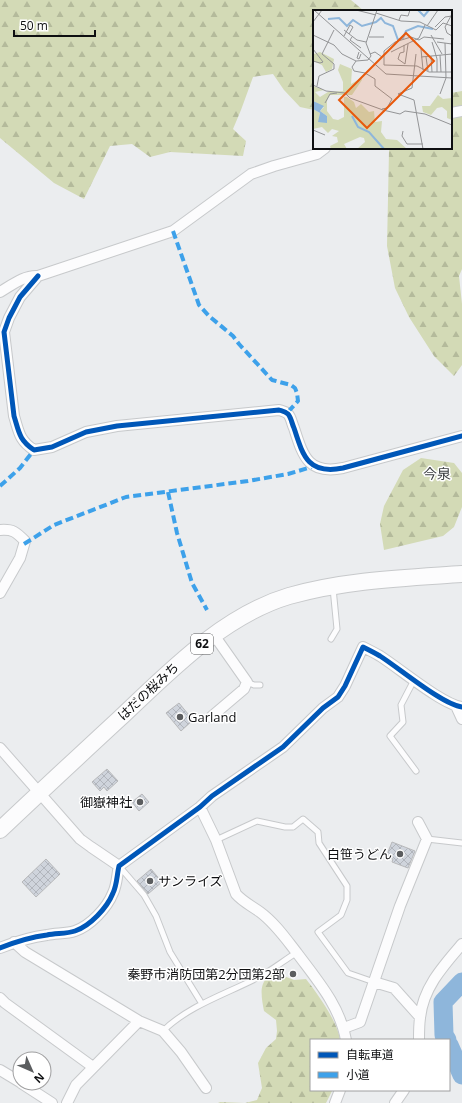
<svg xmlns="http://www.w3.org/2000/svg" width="462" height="1103" font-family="'Open Sans','Noto Sans JP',sans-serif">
<defs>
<pattern id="forest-firs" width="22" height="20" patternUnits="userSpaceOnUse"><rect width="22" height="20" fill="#d3dab6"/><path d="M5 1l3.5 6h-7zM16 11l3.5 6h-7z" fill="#b4ba9b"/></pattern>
<pattern id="building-cross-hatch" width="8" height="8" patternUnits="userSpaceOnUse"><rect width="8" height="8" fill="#cfd4dc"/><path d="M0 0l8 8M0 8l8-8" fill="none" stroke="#b1b5bc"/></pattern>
</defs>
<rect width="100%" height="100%" fill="#ebedef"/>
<!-- forest -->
<path fill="url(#forest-firs)" d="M 0,0 L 351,0 L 364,11 L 314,11 L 314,110 L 300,107 L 284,90 L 273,74 L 253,77 L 241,110 L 233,129 L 246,141 L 243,156 L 170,152 L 150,157 L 132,144 L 110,146 L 84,199 L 54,183 L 0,138 Z
M 462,91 L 462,269 L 459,276 L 462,304 L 462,365 L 454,376 L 434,356 L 409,317 L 395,288 L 387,246 L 389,151 L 390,148 L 451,148 L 451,93 Z
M 421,458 L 454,463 L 462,473 L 462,507 L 454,527 L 443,536 L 384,550 L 380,524 L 384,506 L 403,470 Z
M 279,974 L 294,980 L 306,979 C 317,993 338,1022 340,1040 L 311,1040 L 311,1090 L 333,1090 L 332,1091 L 326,1103 L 218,1103 L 220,1102 L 245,1103 L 257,1100 L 262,1088 L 258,1063 L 266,1048 L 276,1039 L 277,1031 L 276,1020 L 264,1011 C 261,995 257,976 279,974 Z"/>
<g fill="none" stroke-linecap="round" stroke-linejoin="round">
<!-- river -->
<path stroke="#8eb6db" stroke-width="19" d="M 447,1040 L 444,1035 L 443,1002 L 462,982
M 449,1045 L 462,1075"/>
</g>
<!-- building -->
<path fill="url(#building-cross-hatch)" stroke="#b8b9bb" d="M 179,703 L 193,720 L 181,731 L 166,713 Z
M 107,769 L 118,781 L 107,791 L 104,787 L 100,791 L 92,782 Z
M 142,794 L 149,802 L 139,811 L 132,802 Z
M 392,842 L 415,851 L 408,868 L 392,862 L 393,859 L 386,857 Z
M 46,859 L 60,874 L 36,897 L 22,882 Z
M 151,869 L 162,882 L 148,894 L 137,881 Z"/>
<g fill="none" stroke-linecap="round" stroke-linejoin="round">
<!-- service casing -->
<g stroke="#c7c9cb" stroke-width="7">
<path id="service" d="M 331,639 L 337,629 L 333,588
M 414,680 L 401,705 L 403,722 L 390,736 L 416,771
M 247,682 L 254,685 L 260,685
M 427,839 L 462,843
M 216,840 L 257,821 L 285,827 L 293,827 L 303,819 L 318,832 L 319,843 L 347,886 L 347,900 L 341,915 L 318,932 L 348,973 L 374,982
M 119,866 L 144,895 L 156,916 L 170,952 L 202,1004
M 163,1031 C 188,1006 226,994 257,978 C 271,971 283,961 296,953"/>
</g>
<!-- minor casing -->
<g stroke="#c7c9cb" stroke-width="12">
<path id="minor" d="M 451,113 L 462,111
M 38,276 L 20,297 L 9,318 L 4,332 L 14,416 C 19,432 19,440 34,450 L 52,447 L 86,432 L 117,426 L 279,410 C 282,411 285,411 288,414 C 291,417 292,424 294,428 C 303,456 308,475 343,468 L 462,436
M 0,292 C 12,285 24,275 38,276 L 173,231 L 251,174 L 274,166 L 317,154 L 325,148
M 0,530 C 13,529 16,532 25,541 L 20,558 L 0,593
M 456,706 L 462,719
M 211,717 L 244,689 L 247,682 L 214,635
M 0,748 L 80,839 L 91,847 L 119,866
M 200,807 L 216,840 L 236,894 C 243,902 252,906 260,912 C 275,923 286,939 297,953 C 317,980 340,1006 346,1040
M 14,942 L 25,952 L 139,1021 L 163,1031 L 181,1052 L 206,1088
M 0,948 C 15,942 31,937 47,935 C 56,933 66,934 75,931 C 90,926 107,908 113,893 C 117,885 117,874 119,866 L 200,807 L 212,796 L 283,747 L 323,708 L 338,697 L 345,686 L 363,647 C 369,650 375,653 380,656 C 399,668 443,705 462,707
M 374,982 L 394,988 L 420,1017
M 0,998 L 5,1003 L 93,1067
M 344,1028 L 360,1022 L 400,906 L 427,839 L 418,822
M 419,1040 C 419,1033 419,1025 420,1018 C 423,988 443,966 462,944
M 0,1070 L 20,1082
M 21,1083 L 52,1103
M 67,1103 L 76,1085 L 139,1021
M 335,1103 L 340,1090
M 395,1103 L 404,1090"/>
</g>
<!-- primary casing -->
<g stroke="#c7c9cb" stroke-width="18">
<path id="primary" d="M 0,830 C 39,793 79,756 119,719 C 168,673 222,616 289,596 C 345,580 404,578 462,574"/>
</g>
<!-- service -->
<use href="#service" stroke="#fcfcfd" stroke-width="5"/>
<!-- minor -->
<use href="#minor" stroke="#fcfcfd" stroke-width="10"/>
<!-- primary -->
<use href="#primary" stroke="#fcfcfd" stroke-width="16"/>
<!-- quiet -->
<path stroke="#3da1ea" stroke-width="4" stroke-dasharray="8 4" stroke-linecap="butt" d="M 173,231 L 199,305 L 209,316 L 233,336 L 239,344 L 272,380 L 291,385 L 295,388 L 297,393 L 298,401 L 287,413
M 0,486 L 20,468 L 34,450
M 168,492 L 177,533 L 192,583 L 207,610
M 24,544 L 54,525 L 126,497 L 248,481 L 288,474 L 315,466"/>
<!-- cycleway casing -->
<g stroke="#fff" stroke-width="8">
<path id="cycleway" d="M 38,276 L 20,297 L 9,318 L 4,332 L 14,416 C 19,432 19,440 34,450 L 52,447 L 86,432 L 117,426 L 279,410 C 282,411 285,411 288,414 C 291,417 292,424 294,428 C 303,456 308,475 343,468 L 462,436
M 0,948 C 15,942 31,937 47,935 C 56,933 66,934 75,931 C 90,926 107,908 113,893 C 117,885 117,874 119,866 L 200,807 L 212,796 L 283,747 L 323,708 L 338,697 L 345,686 L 363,647 C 369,650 375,653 380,656 C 399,668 443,705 462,707"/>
</g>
<!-- cycleway -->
<use href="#cycleway" stroke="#0057b8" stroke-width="5"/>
</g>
<!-- markers -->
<g fill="#5b5d5f" stroke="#fff" stroke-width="1.5">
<circle cx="180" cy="717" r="4"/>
<circle cx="140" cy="802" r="4"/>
<circle cx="400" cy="854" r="4"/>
<circle cx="150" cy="881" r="4"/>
<circle cx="293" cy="974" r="4"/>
</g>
<g text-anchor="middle" stroke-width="3" stroke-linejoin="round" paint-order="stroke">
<!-- shield labels -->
<rect fill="#fff" stroke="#565758" stroke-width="1" x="191" y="634" width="22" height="20" rx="3"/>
<g font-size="12" font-weight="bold" fill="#0e0f11">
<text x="202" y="648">62</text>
</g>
<!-- street labels -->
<g font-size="13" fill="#0e0f11" stroke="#fff">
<text transform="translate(148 691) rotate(-43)" y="5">はだの桜みち</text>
</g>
<!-- poi labels -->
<g font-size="13" fill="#0e0f11" stroke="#fff" text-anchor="end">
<text x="188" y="722" text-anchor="start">Garland</text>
<text x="132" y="807">御嶽神社</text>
<text x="392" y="859">白笹うどん</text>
<text x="158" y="886" text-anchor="start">サンライズ</text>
<text x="285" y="979">秦野市消防団第2分団第2部</text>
</g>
<!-- neighbourhood labels -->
<g font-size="14" fill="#3a3d40" stroke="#fff">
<text x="437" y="479">今泉</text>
</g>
</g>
<!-- overview -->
<g transform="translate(313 10)">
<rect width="139" height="139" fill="#ebedef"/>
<path d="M 7,42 L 21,49 L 19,59 L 13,62 L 9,55 L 0,51 L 1,44 ZM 27,54 L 39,59 L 38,74 L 48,68 L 49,70 L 39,85 L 17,85 L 14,91 L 14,101 L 20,109 L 25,110 L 31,107 L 31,87 L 34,87 L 41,92 L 43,98 L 48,94 L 56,102 L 61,101 L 62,112 L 69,111 L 68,122 L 73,129 L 84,130 L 94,139 L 44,139 L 52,132 L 51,128 L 47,127 L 31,134 L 34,139 L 18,139 L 17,136 L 25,132 L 24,127 L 19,126 L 26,121 L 19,119 L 15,123 L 9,117 L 0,119 L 0,99 L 7,103 L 6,110 L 14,112 L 14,106 L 7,101 L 11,97 L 0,91 L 0,76 L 11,80 L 2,82 L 7,87 L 15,82 L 30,81 L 30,72 L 25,60 ZM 125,85 L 130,89 L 139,88 L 139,110 L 134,108 L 134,101 L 129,97 L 124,98 L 118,105 L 110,102 L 109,96 L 117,96 Z" fill="#d3dab6"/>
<path d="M 0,91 L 11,96 L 7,101 L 14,106 L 14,113 L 5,112 L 7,103 L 0,99 Z" fill="#8eb6db"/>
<path fill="none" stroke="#8eb6db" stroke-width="2" d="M 105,0 L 111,6 L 116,0M 15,9 L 26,8 L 34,16 L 40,10 L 49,16 L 63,12 L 68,8 L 72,13 L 80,16 L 85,30 L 90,28 L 93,21 L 105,16 L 120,19M 39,106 L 45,117 L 56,122 L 71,139"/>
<path fill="none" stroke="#939496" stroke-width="1" d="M 1,0 L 73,64 L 139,68M 43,0 L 63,5M 63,3 L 88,11 L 107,12 L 123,20 L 130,13 L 139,16M 139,4 L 132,17 L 134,23 L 139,26M 86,10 L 88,5 L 95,6 L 97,0M 0,12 L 9,0M 114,16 L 125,0M 122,17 L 132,7 L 139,6M 31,20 L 44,30 L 53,32M 0,25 L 21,35 L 29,44 L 43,51 L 55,50 L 58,46 L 53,33 L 64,0M 118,25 L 129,44M 31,26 L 37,15 L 40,17 L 36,24M 39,27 L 37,30 L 48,38M 56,27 L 71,27M 131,29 L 111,27 L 106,30 L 98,27 L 82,32 L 71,41 L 71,55 L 104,56 L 116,62 L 139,62M 119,32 L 124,49 L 124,62M 124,32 L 139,34M 91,35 L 91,42 L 87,43 L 85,49 L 92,54M 0,39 L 10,52 L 7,53 L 0,51M 108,39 L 110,60M 46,42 L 44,48 L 46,49 L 48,44M 78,42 L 106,28 L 112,15M 57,44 L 62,42 L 69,47M 103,44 L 99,78 L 85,84 L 101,90 L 110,139M 127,45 L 128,62M 118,46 L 119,62M 108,47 L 139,44M 113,47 L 115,61M 43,51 L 39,57 L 41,61 L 52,63 L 62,69 L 62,76 L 79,89 L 74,98 L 69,99M 92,54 L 95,34M 0,75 L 13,81 L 32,83 L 37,88 L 70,100 L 87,104 L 92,101 L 112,104 L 139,115M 4,76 L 6,66 L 21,59 L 21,54 L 9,44 L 21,20M 127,84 L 133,68 L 132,33M 12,93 L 17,84 L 24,83M 0,120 L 12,125M 90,121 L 89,126 L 94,134 L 110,134"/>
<path fill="#e8590c" fill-opacity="0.15" stroke="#e8590c" stroke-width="2" d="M 93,23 L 121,51 L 54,118 L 26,90 Z"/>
<rect width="139" height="139" fill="none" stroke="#0e0f11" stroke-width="2"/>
</g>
<!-- legend -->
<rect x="310" y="1039" width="140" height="52" fill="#ffffff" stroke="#9f9fa0"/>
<rect x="318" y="1052" width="20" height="6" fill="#0057b8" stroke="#9f9fa0"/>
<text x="346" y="1059" font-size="12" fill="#0e0f11">自転車道</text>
<rect x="318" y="1072" width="20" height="6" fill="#3da1ea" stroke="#9f9fa0"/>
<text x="346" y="1079" font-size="12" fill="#0e0f11">小道</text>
<!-- north arrow -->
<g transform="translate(32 1071) rotate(135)"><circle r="19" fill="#ffffff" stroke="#9f9fa0"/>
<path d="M0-3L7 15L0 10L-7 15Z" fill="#5b5d5f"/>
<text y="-6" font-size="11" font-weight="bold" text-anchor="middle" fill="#0e0f11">N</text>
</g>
<!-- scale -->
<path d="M14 30v6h81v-6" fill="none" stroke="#0e0f11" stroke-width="2"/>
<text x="20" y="30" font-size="12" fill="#0e0f11" stroke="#ffffff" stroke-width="3" paint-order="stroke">50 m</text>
</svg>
